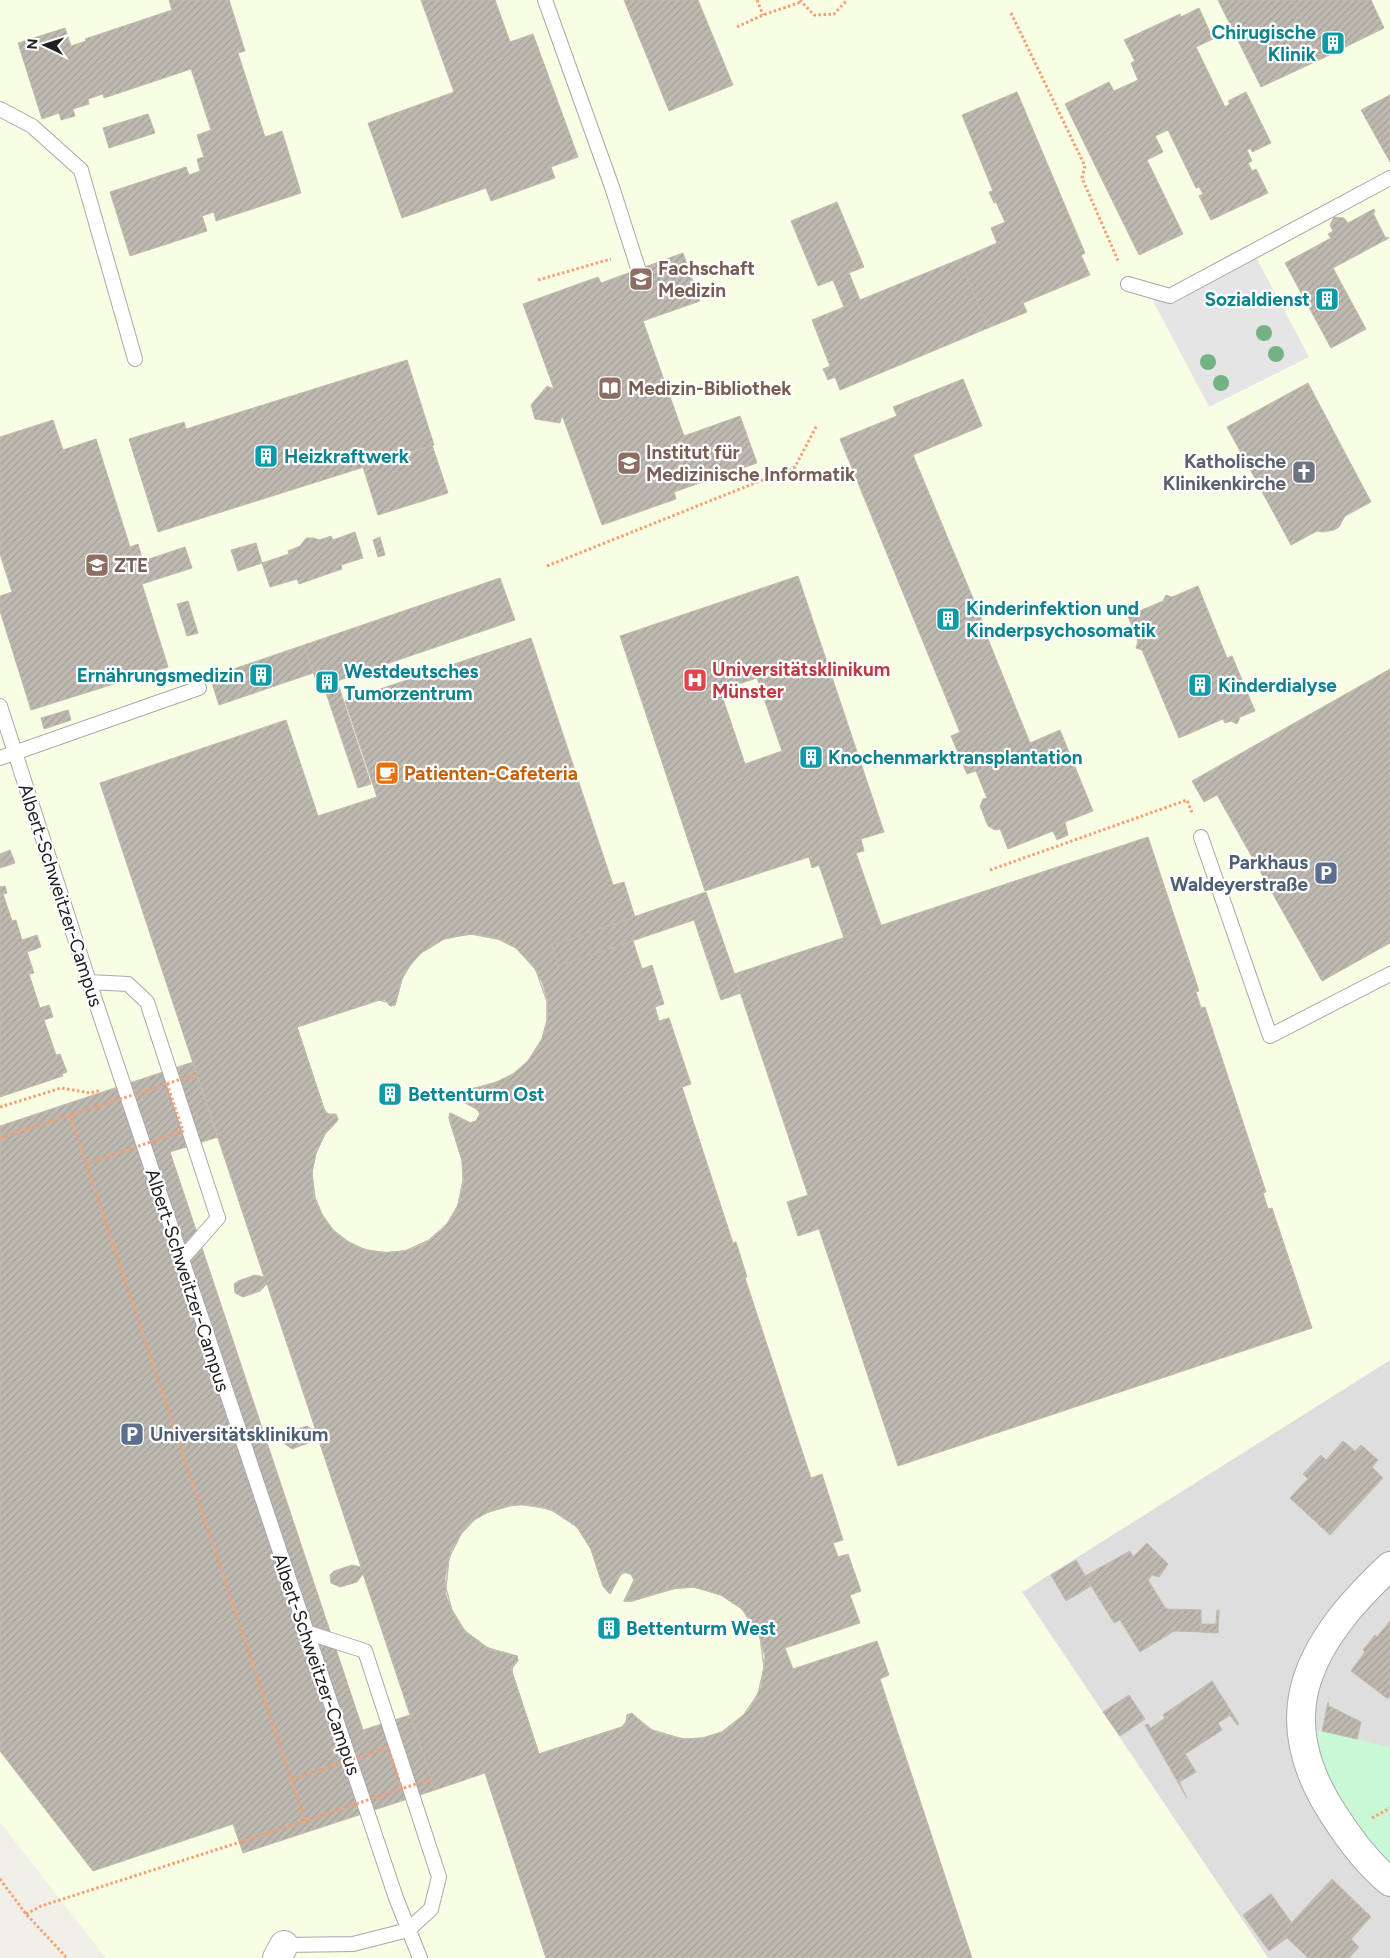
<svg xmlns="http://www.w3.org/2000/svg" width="1390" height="1958" font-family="Figtree,sans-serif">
<defs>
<pattern id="building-hatch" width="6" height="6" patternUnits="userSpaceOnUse" patternTransform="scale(1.25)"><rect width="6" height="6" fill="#beb9b1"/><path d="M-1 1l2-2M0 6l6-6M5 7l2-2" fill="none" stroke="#a39f98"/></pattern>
</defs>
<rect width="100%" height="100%" fill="#f1f0e8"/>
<!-- residential -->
<path fill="#dfdede" d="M 1390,1360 L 1390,1958 L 1268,1958 L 1022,1592 Z"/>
<!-- education -->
<path fill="#f8fee4" d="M 0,0 L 1390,0 L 1390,1360 L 1022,1592 L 1268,1958 L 106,1958 L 0,1822 Z"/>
<!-- park -->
<path fill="#c8f8d6" d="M 1314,1730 L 1390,1747 L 1390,1863 L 1349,1817 L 1321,1769 Z"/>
<!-- parking -->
<path fill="#e5e5e5" d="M 1249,244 L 1309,357 L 1209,407 L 1151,297 Z"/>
<!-- building -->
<path fill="url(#building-hatch)" stroke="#c2baab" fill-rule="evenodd" d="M 169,0 L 229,0 L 245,51 L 238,53 L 265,137 L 282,131 L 301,193 L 216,221 L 214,212 L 202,216 L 207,231 L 130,256 L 110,192 L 186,167 L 189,175 L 200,171 L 197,159 L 204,157 L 197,135 L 211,130 L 191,69 L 104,98 L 103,94 L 88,99 L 89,104 L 73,109 L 75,116 L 61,120 L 59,113 L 42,119 L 18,43 L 65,28 L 71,46 L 86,41 L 85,39 L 172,10 Z
M 421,0 L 495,0 L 510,42 L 533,34 L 578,157 L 551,167 L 555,178 L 491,201 L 486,188 L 402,218 L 368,123 L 454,92 Z
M 624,0 L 698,0 L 733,85 L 669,111 Z
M 1218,0 L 1293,0 L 1321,59 L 1261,87 Z
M 1293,0 L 1371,0 L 1384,28 L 1321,59 Z
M 1199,8 L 1213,39 L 1196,47 L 1225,107 L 1230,104 L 1228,101 L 1246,92 L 1271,143 L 1252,152 L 1251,148 L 1247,150 L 1252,161 L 1248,163 L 1252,171 L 1256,169 L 1268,193 L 1211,220 L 1199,196 L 1203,194 L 1199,187 L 1196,188 L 1168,130 L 1155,136 L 1163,152 L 1147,160 L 1183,234 L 1139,255 L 1065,104 L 1109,82 L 1114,91 L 1138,80 L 1131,63 L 1135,61 L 1124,40 L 1180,14 L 1181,17 Z
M 1017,92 L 1085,253 L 1081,255 L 1090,275 L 1023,303 L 1027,312 L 988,328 L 960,259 L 997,243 L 991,228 L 1005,222 L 996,202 L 994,203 L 989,192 L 993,191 L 962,115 Z
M 1390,95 L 1390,162 L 1361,110 Z
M 148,114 L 155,133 L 109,148 L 103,128 Z
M 837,202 L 864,267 L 849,273 L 860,300 L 960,259 L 988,328 L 840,390 L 835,377 L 828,380 L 823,369 L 830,366 L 812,320 L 844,307 L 833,280 L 818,286 L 791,221 Z
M 1374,209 L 1375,212 L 1373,213 L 1385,237 L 1389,238 L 1333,268 L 1366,329 L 1331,348 L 1285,263 L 1331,238 L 1328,234 L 1333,231 L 1330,225 L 1334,217 L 1344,218 L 1348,223 Z
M 683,253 L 700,301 L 643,321 L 684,436 L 740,416 L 757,463 L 674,492 L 676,499 L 602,525 L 562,415 L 560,423 L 535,419 L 531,405 L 547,386 L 554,389 L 523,304 L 598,277 L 601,283 Z
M 407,360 L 434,445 L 158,532 L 129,439 L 184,422 L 186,429 Z
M 963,379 L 982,426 L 913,455 L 988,634 L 986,634 L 1030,743 L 1060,730 L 1093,811 L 1065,822 L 1068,835 L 1057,840 L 1053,831 L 1008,849 L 1000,829 L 995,830 L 988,826 L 980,806 L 983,799 L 987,798 L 976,771 L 967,774 L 951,736 L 960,732 L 840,439 L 897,416 L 893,407 Z
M 1308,383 L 1371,502 L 1345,516 L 1339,527 L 1334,530 L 1323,532 L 1317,531 L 1291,545 L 1227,427 Z
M 53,420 L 63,450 L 96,439 L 130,547 L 138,544 L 143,561 L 185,547 L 192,568 L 142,584 L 168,667 L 31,710 L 0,611 L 0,596 L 12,592 L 0,554 L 0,437 Z
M 432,445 L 448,493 L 378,515 L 363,467 Z
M 355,532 L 363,558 L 341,565 L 342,569 L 299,584 L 297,579 L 270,587 L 262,563 L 289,554 L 288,551 L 300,546 L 306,538 L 314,538 L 319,540 L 331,536 L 333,540 Z
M 380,537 L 385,555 L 378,557 L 373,540 Z
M 256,543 L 262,563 L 238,571 L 231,550 Z
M 798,576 L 884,832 L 861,839 L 864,851 L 856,853 L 881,925 L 844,938 L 819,865 L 812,868 L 809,857 L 705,891 L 620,636 ZM 757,678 L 782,751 L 745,764 L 720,690 Z
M 500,578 L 515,620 L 337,681 L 371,784 L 358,788 L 323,684 L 318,686 L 304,645 Z
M 1198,586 L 1227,658 L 1232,656 L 1255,711 L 1240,717 L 1237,724 L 1231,721 L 1225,723 L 1223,719 L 1179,738 L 1142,650 L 1136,648 L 1138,641 L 1128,616 L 1163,601 L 1166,595 L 1172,597 Z
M 188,601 L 198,633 L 187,636 L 177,604 Z
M 531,638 L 613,885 L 624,882 L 635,917 L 552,945 L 558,966 L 633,941 L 642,969 L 652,965 L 664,1004 L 655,1007 L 659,1021 L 669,1018 L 691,1084 L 682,1087 L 733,1243 L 736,1242 L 747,1277 L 745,1278 L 811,1478 L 822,1474 L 843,1540 L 833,1543 L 838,1557 L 848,1554 L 861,1591 L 850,1595 L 860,1623 L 785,1648 L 793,1669 L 877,1641 L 889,1675 L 880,1679 L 972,1958 L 546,1958 L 485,1773 L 435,1790 L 363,1574 L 357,1582 L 340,1587 L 331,1583 L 330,1575 L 334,1571 L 352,1565 L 361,1567 L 317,1435 L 311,1442 L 292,1449 L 285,1444 L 284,1438 L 287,1432 L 307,1426 L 312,1429 L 315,1428 L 267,1284 L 260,1291 L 243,1297 L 235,1293 L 234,1284 L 238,1281 L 255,1275 L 264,1277 L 100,783 L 286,720 L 318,816 L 377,797 L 345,701 ZM 476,934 L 496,938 L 516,948 L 536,970 L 547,1002 L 547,1021 L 542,1039 L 528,1061 L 513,1074 L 495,1083 L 464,1091 L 457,1099 L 476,1108 L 480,1114 L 476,1121 L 470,1123 L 450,1113 L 449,1118 L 462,1160 L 463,1180 L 458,1205 L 450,1221 L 429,1240 L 405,1251 L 380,1253 L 360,1248 L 343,1239 L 333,1230 L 321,1214 L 314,1197 L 312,1172 L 316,1153 L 325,1134 L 338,1120 L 336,1115 L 332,1116 L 325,1112 L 297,1027 L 379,1000 L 387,1002 L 390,1006 L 395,1005 L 402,979 L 412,962 L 421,953 L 444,939 L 463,935 ZM 531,1504 L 556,1512 L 577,1527 L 591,1549 L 603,1586 L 610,1594 L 620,1575 L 626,1572 L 631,1574 L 634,1580 L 624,1601 L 632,1601 L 669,1589 L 694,1587 L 721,1595 L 742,1609 L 760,1637 L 764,1667 L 758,1694 L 743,1716 L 722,1732 L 703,1738 L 683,1739 L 652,1730 L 632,1714 L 627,1715 L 626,1722 L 622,1727 L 539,1754 L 512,1672 L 513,1664 L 518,1661 L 517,1656 L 485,1647 L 465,1631 L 451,1608 L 446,1595 L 445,1578 L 451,1551 L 461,1534 L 474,1520 L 497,1507 Z
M 304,645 L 313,673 L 219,705 L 210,677 Z
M 1390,669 L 1390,943 L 1322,981 L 1217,795 L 1204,802 L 1192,781 Z
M 68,710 L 71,720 L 44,729 L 41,718 Z
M 1148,837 L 1199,991 L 1196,992 L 1201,1008 L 1205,1007 L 1266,1192 L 1263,1193 L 1268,1209 L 1272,1208 L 1312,1328 L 898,1466 L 819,1229 L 798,1236 L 787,1202 L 808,1195 L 734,974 Z
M 10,850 L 15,863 L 0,868 L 0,854 Z
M 5,886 L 7,893 L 3,894 L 12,921 L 16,920 L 22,940 L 37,935 L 41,947 L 27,952 L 34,973 L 29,974 L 40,1008 L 49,1005 L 53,1017 L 44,1020 L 56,1055 L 60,1054 L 67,1072 L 62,1074 L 63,1076 L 0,1097 L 0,887 Z
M 706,892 L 741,993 L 721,1000 L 694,920 L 558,966 L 552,945 Z
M 470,934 L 502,940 L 516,948 L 532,964 L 542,982 L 548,1002 L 547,1020 L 542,1039 L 528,1061 L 514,1074 L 496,1082 L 465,1091 L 460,1095 L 458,1099 L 478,1110 L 480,1114 L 476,1121 L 471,1123 L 450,1113 L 450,1122 L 462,1160 L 464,1180 L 458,1205 L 445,1227 L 430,1240 L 412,1249 L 392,1253 L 366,1250 L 349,1242 L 333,1230 L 322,1214 L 315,1197 L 312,1172 L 316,1153 L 325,1134 L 338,1120 L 336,1114 L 328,1114 L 324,1109 L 297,1027 L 379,1000 L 385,1000 L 391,1006 L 395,1005 L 402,979 L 408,968 L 421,953 L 444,939 Z
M 476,934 L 496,938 L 516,948 L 536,970 L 547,1002 L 547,1021 L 542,1039 L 528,1061 L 513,1074 L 495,1083 L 464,1091 L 457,1099 L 476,1108 L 480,1114 L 476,1121 L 470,1123 L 450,1113 L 449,1118 L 462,1160 L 463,1180 L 458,1205 L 450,1221 L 429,1240 L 405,1251 L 380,1253 L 360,1248 L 343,1239 L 333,1230 L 321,1214 L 314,1197 L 312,1172 L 316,1153 L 325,1134 L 338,1120 L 336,1115 L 332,1116 L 325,1112 L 297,1027 L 379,1000 L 387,1002 L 390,1006 L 395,1005 L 402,979 L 412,962 L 421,953 L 444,939 L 463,935 Z
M 193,1062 L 218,1137 L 170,1152 L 363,1730 L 410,1715 L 435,1790 L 243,1853 L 233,1824 L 93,1871 L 0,1751 L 0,1126 Z
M 1343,1441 L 1355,1451 L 1361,1445 L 1378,1460 L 1372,1467 L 1383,1478 L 1330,1535 L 1290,1498 L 1308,1479 L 1303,1474 L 1321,1455 L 1326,1460 Z
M 517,1504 L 531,1504 L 550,1509 L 577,1527 L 591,1549 L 603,1586 L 610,1594 L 622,1572 L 631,1574 L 634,1580 L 624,1601 L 632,1601 L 669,1589 L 694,1587 L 721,1595 L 742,1609 L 760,1637 L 764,1667 L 758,1694 L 743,1716 L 722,1732 L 703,1738 L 683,1739 L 652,1730 L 632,1714 L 627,1715 L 626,1722 L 622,1727 L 539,1754 L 512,1672 L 513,1664 L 518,1661 L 517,1656 L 485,1647 L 465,1631 L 453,1614 L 446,1588 L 449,1558 L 461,1534 L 474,1520 L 486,1513 L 497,1507 Z
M 517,1504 L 550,1509 L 577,1527 L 591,1549 L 603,1586 L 610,1594 L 622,1572 L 628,1572 L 633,1576 L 634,1582 L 624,1601 L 632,1601 L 677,1588 L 694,1587 L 721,1595 L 742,1609 L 758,1631 L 765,1657 L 761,1687 L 748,1711 L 722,1732 L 703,1738 L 690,1739 L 677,1738 L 658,1733 L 644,1725 L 632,1713 L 627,1715 L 628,1719 L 622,1727 L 539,1754 L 511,1669 L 518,1661 L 517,1656 L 491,1650 L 465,1631 L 453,1614 L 446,1588 L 449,1558 L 461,1534 L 474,1520 L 486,1513 Z
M 1147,1543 L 1168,1564 L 1159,1577 L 1152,1575 L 1148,1580 L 1166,1609 L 1201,1610 L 1201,1624 L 1200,1632 L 1174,1631 L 1140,1652 L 1120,1620 L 1114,1623 L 1085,1576 L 1130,1551 L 1133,1557 Z
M 1076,1560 L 1091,1586 L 1066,1601 L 1051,1575 Z
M 1217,1610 L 1219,1610 L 1218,1633 L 1200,1632 L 1201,1624 L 1216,1624 Z
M 1390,1621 L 1390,1696 L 1388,1699 L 1351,1671 L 1365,1652 L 1363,1650 L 1375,1635 L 1377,1637 Z
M 1212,1681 L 1239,1724 L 1237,1725 L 1230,1715 L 1218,1723 L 1222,1730 L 1185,1754 L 1196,1772 L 1179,1782 L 1187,1798 L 1145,1725 L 1148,1724 L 1151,1728 L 1165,1718 L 1163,1715 Z
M 1129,1695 L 1145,1719 L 1120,1736 L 1103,1712 Z
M 1328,1702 L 1329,1706 L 1361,1722 L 1357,1739 L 1322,1731 Z
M 1332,1879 L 1371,1917 L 1351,1939 L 1359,1947 L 1349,1958 L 1308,1958 L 1282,1933 Z
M 1271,1894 L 1291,1922 L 1282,1933 L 1287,1938 L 1269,1951 L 1243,1915 Z"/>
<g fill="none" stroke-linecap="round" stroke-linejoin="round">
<!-- lane casing -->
<g stroke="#a8a8a8" stroke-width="16">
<path id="lane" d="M 545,0 L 612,187 L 638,268
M 0,109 L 32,126 L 81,170 L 135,359
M 1128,284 L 1170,296 L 1390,178
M 0,706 L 89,982 L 396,1898 L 420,1958
M 0,758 L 199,688
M 1201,837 L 1270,1036 L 1390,974
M 89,982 L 128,984 L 147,1002 L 218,1218 L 181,1260
M 284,1945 L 353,1944 L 408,1930 L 431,1909 L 439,1877 L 365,1651 L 306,1632"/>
</g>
<!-- street casing -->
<g stroke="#a8a8a8" stroke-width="30">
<path id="street" d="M 1390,1566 C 1310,1641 1267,1713 1334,1815 C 1350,1840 1367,1863 1390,1882
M 277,1958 L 284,1945"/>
</g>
<!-- path -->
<path stroke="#f69e74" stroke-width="3" stroke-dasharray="2.5 2.5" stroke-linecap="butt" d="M 757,0 L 763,15
M 800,0 L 814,15 L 834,14 L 847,0
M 1011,13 L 1085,166 L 1082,178 L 1119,263
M 737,27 L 763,15 L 801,2
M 538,280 L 611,259
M 547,566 L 795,467 L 817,425
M 990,870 L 1187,800 L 1193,815
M 0,1107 L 61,1088 L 90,1093 L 101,1090
M 70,1115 L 305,1821
M 0,1138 L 53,1121
M 1372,1818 L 1390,1808
M 0,1879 L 26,1914 L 67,1958
M 26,1914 L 41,1906 L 290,1826"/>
<!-- lane -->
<use href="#lane" stroke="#fff" stroke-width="14"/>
<!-- street -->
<use href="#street" stroke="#fff" stroke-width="28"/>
<!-- path-bridge -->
<path stroke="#f69e74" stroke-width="3" stroke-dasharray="2.5 2.5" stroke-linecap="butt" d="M 53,1121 L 197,1074
M 86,1164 L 183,1131 L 167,1084
M 291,1780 L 388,1747 L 402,1789
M 290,1826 L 431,1779"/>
</g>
<!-- trees -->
<g fill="#75b283">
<circle cx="1264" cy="333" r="8"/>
<circle cx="1276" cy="354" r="8"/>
<circle cx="1208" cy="362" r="8"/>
<circle cx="1221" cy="383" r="8"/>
</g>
<!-- icons -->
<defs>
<g id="building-square" transform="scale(1.25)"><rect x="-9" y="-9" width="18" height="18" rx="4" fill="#0f9aa8" stroke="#fff"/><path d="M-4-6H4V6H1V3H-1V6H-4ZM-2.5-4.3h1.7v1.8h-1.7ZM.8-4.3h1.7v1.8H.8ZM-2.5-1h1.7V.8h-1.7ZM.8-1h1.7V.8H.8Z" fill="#fff"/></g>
<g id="university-square" transform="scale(1.25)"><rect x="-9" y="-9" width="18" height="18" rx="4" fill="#8d6e63" stroke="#fff"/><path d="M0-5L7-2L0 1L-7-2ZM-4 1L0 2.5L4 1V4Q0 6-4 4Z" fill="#fff"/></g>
<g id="library-square" transform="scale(1.25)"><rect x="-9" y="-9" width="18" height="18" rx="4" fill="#8d6e63" stroke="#fff"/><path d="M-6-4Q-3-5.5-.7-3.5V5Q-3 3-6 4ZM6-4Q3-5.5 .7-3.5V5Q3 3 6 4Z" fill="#fff"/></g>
<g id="church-square" transform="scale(1.25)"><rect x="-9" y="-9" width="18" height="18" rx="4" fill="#6b7280" stroke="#fff"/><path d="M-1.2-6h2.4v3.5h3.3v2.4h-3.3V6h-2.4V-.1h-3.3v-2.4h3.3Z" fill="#fff"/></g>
<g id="hospital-square" transform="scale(1.25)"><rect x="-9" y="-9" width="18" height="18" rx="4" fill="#e0444e" stroke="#fff"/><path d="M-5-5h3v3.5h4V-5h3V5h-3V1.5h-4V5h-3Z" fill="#fff"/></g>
<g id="cafe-square" transform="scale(1.25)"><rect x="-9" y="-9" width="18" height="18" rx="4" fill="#e8710a" stroke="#fff"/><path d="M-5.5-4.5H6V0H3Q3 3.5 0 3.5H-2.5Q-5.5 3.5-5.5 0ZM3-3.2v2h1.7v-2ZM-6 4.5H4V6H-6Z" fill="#fff"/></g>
<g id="parking-square" transform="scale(1.25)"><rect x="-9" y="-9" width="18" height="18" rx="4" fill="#5c6f8a" stroke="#fff"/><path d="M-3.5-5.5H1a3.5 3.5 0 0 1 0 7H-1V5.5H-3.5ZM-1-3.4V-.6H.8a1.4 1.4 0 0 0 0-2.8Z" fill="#fff"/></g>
</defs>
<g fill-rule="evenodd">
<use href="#building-square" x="1333" y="43"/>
<use href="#university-square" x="641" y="279"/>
<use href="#building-square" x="1327" y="299"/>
<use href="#library-square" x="610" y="388"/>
<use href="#building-square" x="266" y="456"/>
<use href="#university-square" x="629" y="463"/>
<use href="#church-square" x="1304" y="472"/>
<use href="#university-square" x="97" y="565"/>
<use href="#building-square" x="948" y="619"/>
<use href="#building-square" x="261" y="675"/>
<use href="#hospital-square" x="695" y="680"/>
<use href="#building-square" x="327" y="682"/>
<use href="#building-square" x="1200" y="685"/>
<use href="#building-square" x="811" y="757"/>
<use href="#cafe-square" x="387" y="773"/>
<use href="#parking-square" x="1326" y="873"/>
<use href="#building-square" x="390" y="1094"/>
<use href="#parking-square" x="132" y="1434"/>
<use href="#building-square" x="609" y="1628"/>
</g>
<g text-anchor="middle" stroke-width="4.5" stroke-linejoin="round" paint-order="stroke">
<!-- culture labels -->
<g font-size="19" font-weight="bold" fill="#0d838f" stroke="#fff" text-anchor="start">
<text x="1316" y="39" text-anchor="end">Chirugische<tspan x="1316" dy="22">Klinik</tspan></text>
<text x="1310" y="306" text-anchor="end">Sozialdienst</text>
<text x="284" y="463">Heizkraftwerk</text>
<text x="966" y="615">Kinderinfektion und<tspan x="966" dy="22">Kinderpsychosomatik</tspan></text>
<text x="344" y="678">Westdeutsches<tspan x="344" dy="22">Tumorzentrum</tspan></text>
<text x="244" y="682" text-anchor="end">Ernährungsmedizin</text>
<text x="1218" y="692">Kinderdialyse</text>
<text x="828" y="764">Knochenmarktransplantation</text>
<text x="408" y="1101">Bettenturm Ost</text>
<text x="626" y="1635">Bettenturm West</text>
</g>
<!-- education labels -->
<g font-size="19" font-weight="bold" fill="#785e54" stroke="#fff" text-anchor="start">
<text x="658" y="275">Fachschaft<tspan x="658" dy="22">Medizin</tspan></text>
<text x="628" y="395">Medizin-Bibliothek</text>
<text x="646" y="459">Institut für<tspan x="646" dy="22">Medizinische Informatik</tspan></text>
<text x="114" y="572">ZTE</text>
</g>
<!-- worship labels -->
<g font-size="19" font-weight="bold" fill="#5b616d" stroke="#fff" text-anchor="end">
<text x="1286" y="468">Katholische<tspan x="1286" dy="22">Klinikenkirche</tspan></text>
</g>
<!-- health labels -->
<g font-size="19" font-weight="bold" fill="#be3a42" stroke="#fff" text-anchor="start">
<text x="712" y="676">Universitätsklinikum<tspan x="712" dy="22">Münster</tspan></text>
</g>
<!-- food labels -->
<g font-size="19" font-weight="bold" fill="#c56008" stroke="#fff" text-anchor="start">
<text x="404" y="780">Patienten-Cafeteria</text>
</g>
<!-- service labels -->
<g font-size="19" font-weight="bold" fill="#4e5e75" stroke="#fff" text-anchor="end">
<text x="1308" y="869">Parkhaus<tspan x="1308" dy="22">Waldeyerstraße</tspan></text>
<text x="150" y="1441" text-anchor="start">Universitätsklinikum</text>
</g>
<!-- street labels -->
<g font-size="19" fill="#212121" stroke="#fff">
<text transform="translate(61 895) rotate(72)" y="7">Albert-Schweitzer-Campus</text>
<text transform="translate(188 1280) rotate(72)" y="7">Albert-Schweitzer-Campus</text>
<text transform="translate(317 1664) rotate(71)" y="7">Albert-Schweitzer-Campus</text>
</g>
</g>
<!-- north arrow -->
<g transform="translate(45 45) rotate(274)" stroke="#ffffff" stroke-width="4" paint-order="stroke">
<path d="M0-4L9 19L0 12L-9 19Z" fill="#212121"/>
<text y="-8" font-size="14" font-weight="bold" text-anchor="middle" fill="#212121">N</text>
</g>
</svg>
